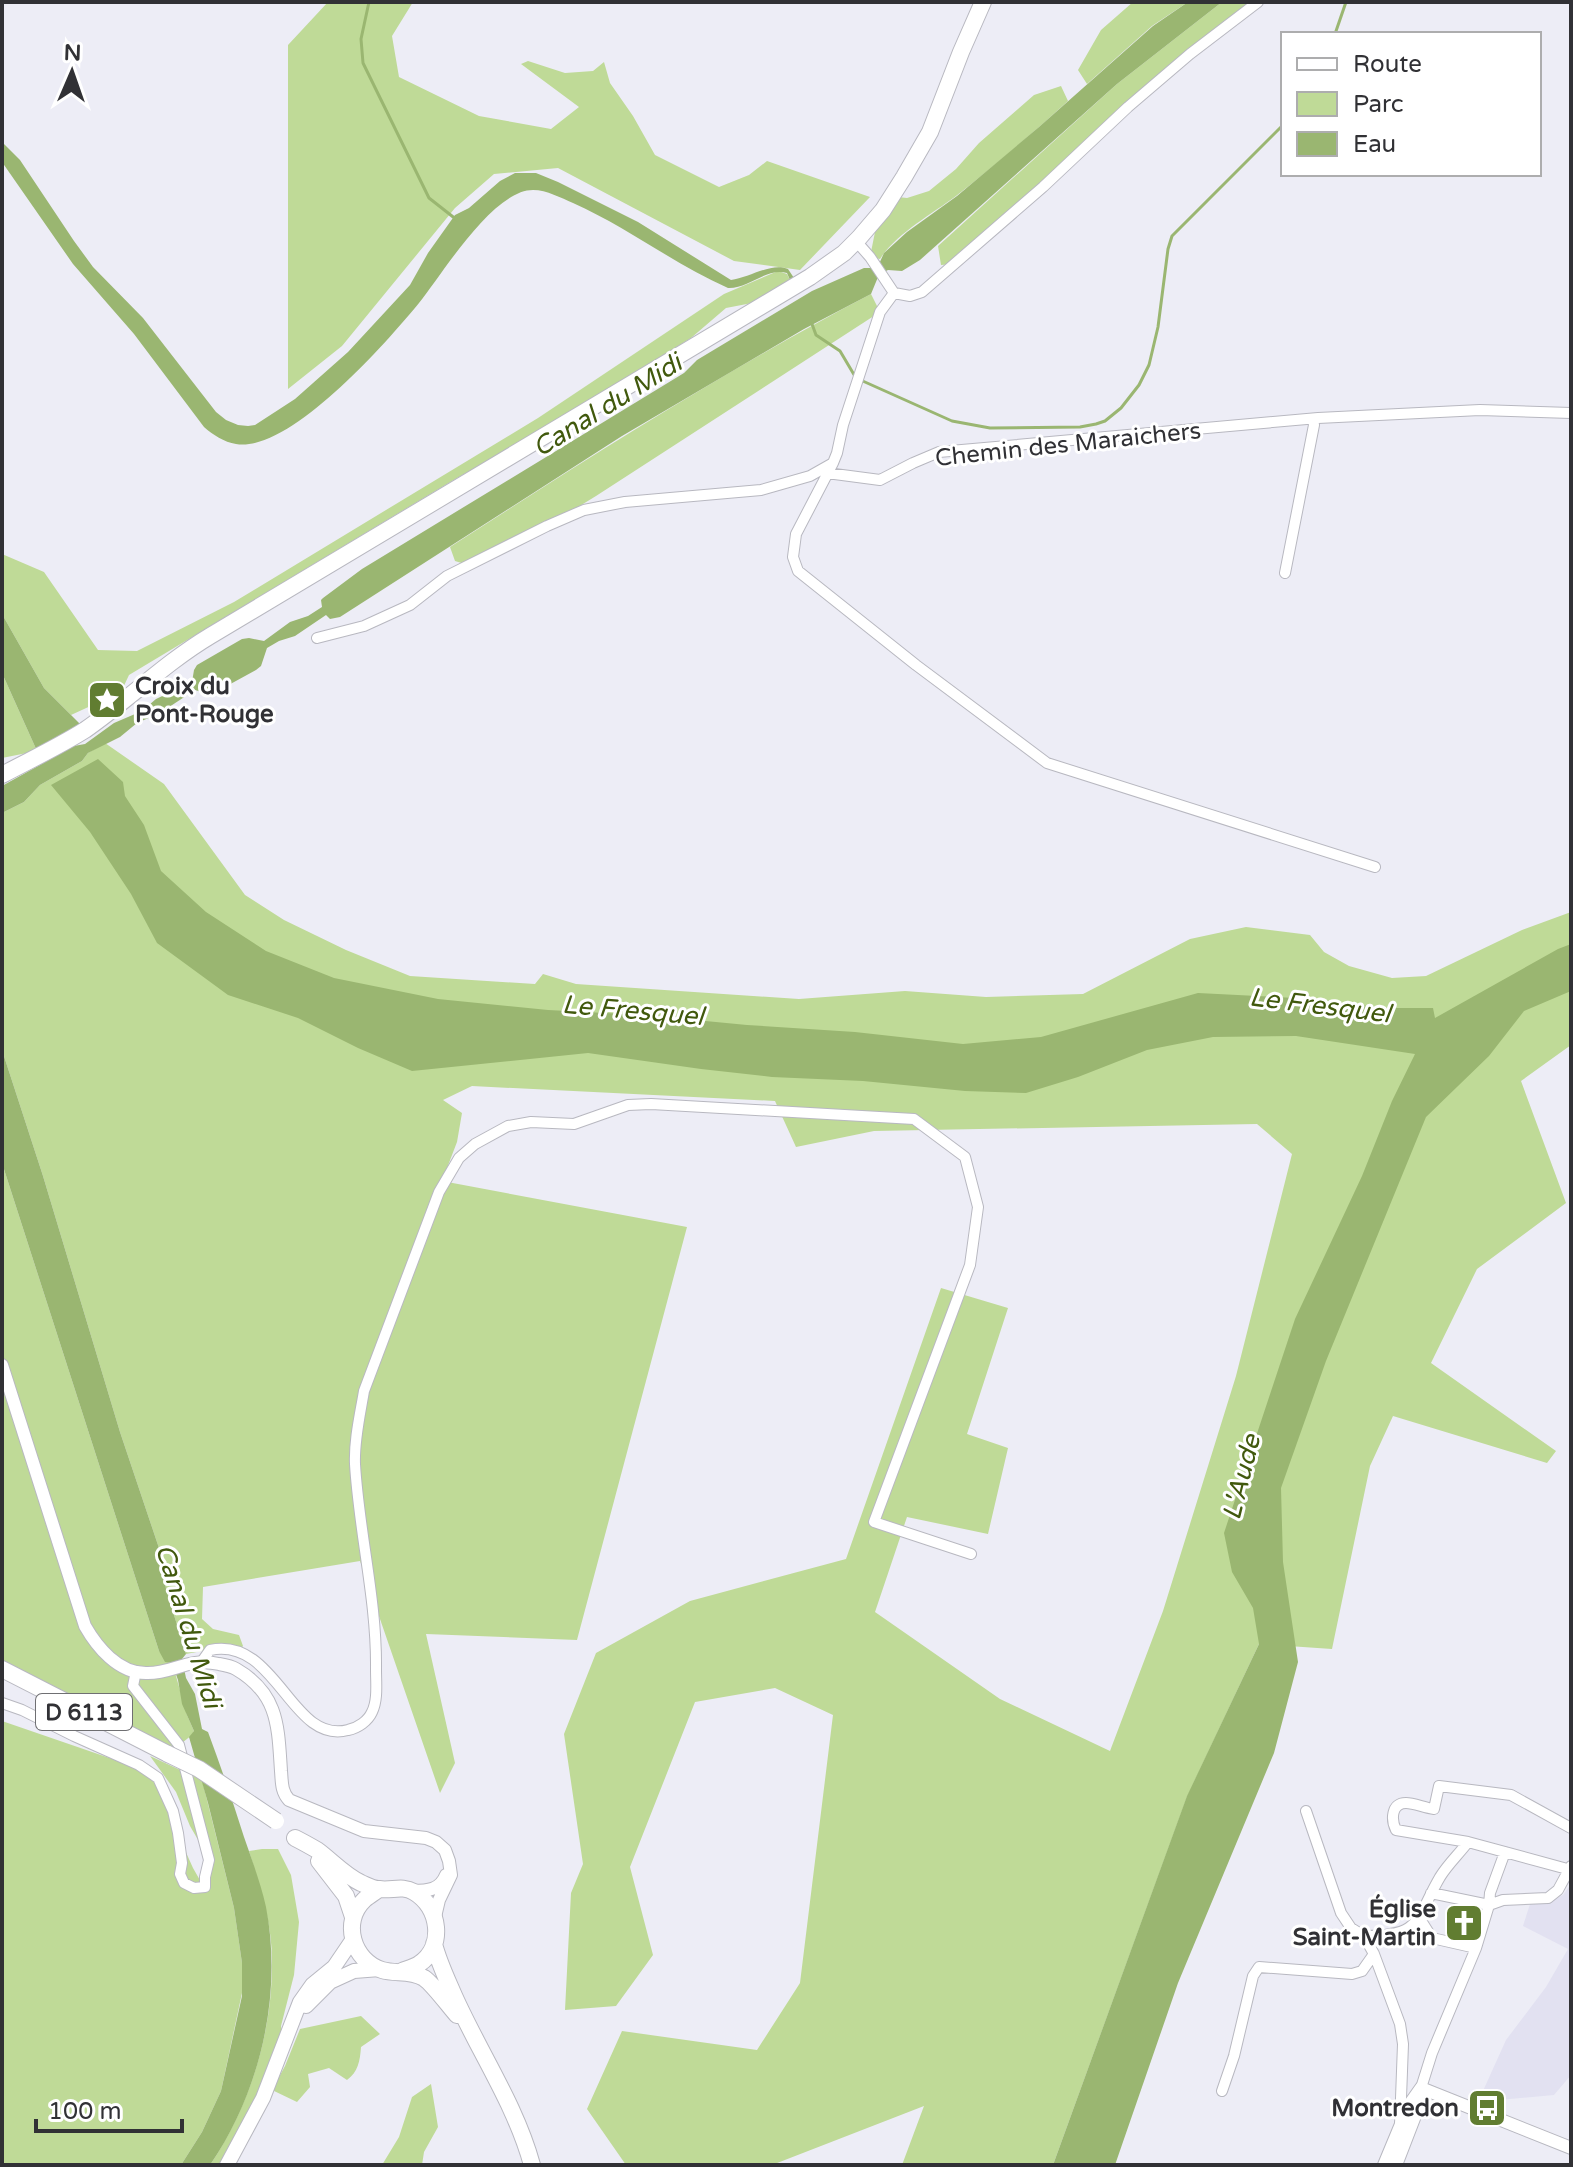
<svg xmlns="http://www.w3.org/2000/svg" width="1573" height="2167" font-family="'Varela Round',sans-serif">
<rect width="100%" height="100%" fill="#ededf6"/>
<!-- built -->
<path fill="#e2e1f1" d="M 1571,1884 L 1571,1947 L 1569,1949 L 1571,1951 L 1571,2075 L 1554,2095 L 1478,2102 L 1506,2040 L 1546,1987 L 1568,1949 L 1523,1926 L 1530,1904 L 1546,1903 L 1563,1895 Z"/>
<!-- green -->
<path fill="#bfda97" d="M 328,2 L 413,2 L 392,36 L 399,77 L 479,116 L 551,129 L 579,107 L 521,64 L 528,61 L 565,73 L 593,71 L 604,62 L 610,83 L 633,116 L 655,155 L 719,187 L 749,175 L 767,161 L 870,197 L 800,270 L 734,261 L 558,168 L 494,174 L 455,208 L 342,346 L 288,389 L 288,45 Z
M 1133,2 L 1188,2 L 1152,26 L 1087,84 L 1078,70 L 1101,30 Z
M 1222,2 L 1258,2 L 1190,54 L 953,264 L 941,265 L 938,246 L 1117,84 Z
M 1061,86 L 1068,101 C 1032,134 994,166 956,196 C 932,214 896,234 880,259 L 870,257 L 875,232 L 888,196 L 907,198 L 929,191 L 956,169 L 979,143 L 1034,95 Z
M 778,271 L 787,274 L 790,280 L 752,303 L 726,308 L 691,338 L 543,430 L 457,478 L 129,675 L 121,692 L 71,715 L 44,688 L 2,614 L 2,554 L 44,572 L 98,650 L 137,651 L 234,602 L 538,418 L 724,294 Z
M 871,294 L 880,312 L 596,496 L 547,526 L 468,565 L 455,561 L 450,547 C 588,458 726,370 871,294 Z
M 2,673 L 37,751 L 2,758 Z
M 105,743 L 164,784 L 245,895 L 284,920 L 346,950 L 410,976 L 535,984 L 543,974 L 576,984 L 799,999 L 905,991 L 986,997 L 1083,994 L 1190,939 L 1246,927 L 1310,935 L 1324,952 L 1349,966 L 1392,978 L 1426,976 L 1522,930 L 1571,912 L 1571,1045 L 1521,1081 L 1566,1203 L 1477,1269 L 1431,1363 L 1556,1451 L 1547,1463 L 1393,1416 L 1370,1466 L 1332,1649 L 1259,1644 L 1187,1797 L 1053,2165 L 902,2165 L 924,2106 L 772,2165 L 626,2165 L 587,2109 L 622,2031 L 757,2050 L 800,1983 L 833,1715 L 775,1688 L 695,1702 L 630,1867 L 653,1955 L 616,2006 L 565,2010 L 571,1893 L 583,1864 L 564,1734 L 596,1653 L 690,1601 L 846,1559 L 941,1288 L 1008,1308 L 967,1434 L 1008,1448 L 988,1534 L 907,1517 L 875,1612 L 1000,1699 L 1110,1751 L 1163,1611 L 1236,1376 L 1292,1154 L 1257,1124 L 874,1131 L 796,1147 L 775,1101 L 472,1086 L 443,1100 L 462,1113 L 457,1142 L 442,1181 L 687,1227 L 577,1640 L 426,1634 L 455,1763 L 440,1793 L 360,1561 L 203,1587 L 202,1619 L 213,1629 L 239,1635 L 243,1646 L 237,1653 L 223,1647 L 186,1654 L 166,1589 L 161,1554 L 120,1432 L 43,1176 L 2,1050 L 2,813 L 24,802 L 40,785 L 82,761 L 88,753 Z
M 2,1163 L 159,1651 L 172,1662 L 187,1715 L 194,1731 L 192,1735 L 168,1754 L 2,1669 Z
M 2,1721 L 127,1764 L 153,1779 L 193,1868 L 205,1889 L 209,1859 L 190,1826 L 176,1792 L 150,1756 L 202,1780 L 234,1908 L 242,1963 L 242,1993 L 221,2091 L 202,2132 L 181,2165 L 2,2165 Z
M 262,1849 L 278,1849 L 291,1875 L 299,1922 L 294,1975 L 281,2026 L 283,2045 L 227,2165 L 210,2165 C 250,2106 273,2031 272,1960 C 272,1923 260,1887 249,1851 Z
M 361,2016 L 380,2034 L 361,2047 C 360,2061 358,2072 347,2080 L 329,2068 L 308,2074 L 310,2087 L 297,2102 L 272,2090 L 285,2066 L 300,2029 Z
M 431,2084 L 438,2127 L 424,2152 L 422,2165 L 382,2165 L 399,2137 L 412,2097 Z"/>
<!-- water -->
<path fill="#9ab671" d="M 1188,2 L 1222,2 L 1117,84 L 920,260 L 902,271 L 888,270 L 884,272 L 878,277 L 871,294 L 804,329 L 622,436 L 340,617 L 330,619 L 326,615 L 295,636 L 279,641 L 267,648 L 261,666 L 256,670 L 214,693 L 208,694 L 195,690 L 160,713 L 137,723 L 120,737 L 88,753 L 82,761 L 40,785 L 24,802 L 2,813 L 2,786 L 74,746 L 85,744 L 114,723 L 142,711 L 156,699 L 192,682 L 194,670 L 197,665 L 242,639 L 249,638 L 264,641 L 290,622 L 308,616 L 322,607 L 321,600 L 323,598 L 362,569 L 684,373 L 697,360 L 812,291 L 864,268 L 874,268 L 879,264 L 884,253 L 907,232 L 957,196 L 1039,127 L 1153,26 Z
M 2,142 L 20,160 L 74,241 L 93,267 L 143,318 L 216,412 L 226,420 L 238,425 L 248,426 L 255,425 L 295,399 L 348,352 L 410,285 L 428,253 L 455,215 L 469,208 L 500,181 L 515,173 L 536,173 L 558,182 L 638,222 L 731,280 C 749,278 771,262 788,269 L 794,278 L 790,280 L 787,273 C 767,267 748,289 728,288 C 674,264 627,227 573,203 C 561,198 547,190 533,190 C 493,190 443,273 419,303 C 387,342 290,453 236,444 C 224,442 213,435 204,427 L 134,334 L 73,264 L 2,162 Z
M 2,614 L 44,688 L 80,724 L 37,751 L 2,673 Z
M 98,759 L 123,782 L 125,796 L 144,825 L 161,871 L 206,912 L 266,951 L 334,978 L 438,999 L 548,1010 L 643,1015 L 747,1025 L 855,1032 L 963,1044 L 1041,1037 L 1198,993 L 1316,999 L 1383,1008 L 1433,1008 L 1435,1018 L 1558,949 L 1571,944 L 1571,991 L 1524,1011 L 1489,1056 L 1426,1117 L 1326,1361 L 1281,1488 L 1283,1562 L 1298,1662 L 1274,1753 L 1178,1983 L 1115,2165 L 1053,2165 L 1187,1796 L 1259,1644 L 1253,1608 L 1232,1572 L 1224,1533 L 1295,1319 L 1362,1176 L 1392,1101 L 1415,1054 L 1296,1036 L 1213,1037 L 1147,1050 L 1078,1077 L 1026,1093 L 965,1091 L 863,1081 L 772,1077 L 701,1069 L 588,1053 L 412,1071 L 358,1048 L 298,1018 L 228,995 L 157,943 L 131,894 L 90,832 L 51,785 Z
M 2,1050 L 43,1176 L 120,1432 L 161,1554 L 166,1589 L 186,1654 L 182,1659 L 186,1678 L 195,1694 L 202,1729 L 208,1732 C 221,1767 233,1802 244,1837 C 252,1860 261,1884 266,1907 C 283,1995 260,2092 210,2165 L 181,2165 L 202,2132 L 221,2091 L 242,1996 L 242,1963 L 234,1908 L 208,1803 L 189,1737 L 194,1731 L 182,1704 L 178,1680 L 172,1663 L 165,1662 L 159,1651 L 2,1163 Z"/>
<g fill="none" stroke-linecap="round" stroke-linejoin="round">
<!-- stream -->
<path stroke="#9ab671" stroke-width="3" d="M 369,2 L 361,39 L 363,63 L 429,198 L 457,220
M 1335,34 L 1346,2
M 812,324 L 816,335 L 840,351 L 856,378 L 952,421 L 990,428 L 1080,427 L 1096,424 L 1105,421 L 1121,408 L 1139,385 L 1149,365 L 1158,327 L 1168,249 L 1172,236 L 1283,125"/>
<!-- minor casing -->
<g stroke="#b8b8c0" stroke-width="12">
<path id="minor" d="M 856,241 L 870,257 L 894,293 L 910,296 L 922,292 L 1043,187 L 1128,107 L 1190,54 L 1258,2
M 833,463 L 796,534 L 793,557 L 798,571 L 916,665 L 1047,763 L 1375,867
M 827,473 L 880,480 L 913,463 L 939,452 L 1318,418 L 1480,410 L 1571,413
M 1285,573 L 1314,425 L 1313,419
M 317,638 L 364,626 L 410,605 L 447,576 L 547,526 L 584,510 L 625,502 L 761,490 L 810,476 L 833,463 L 837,453 L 843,425 L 880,312 L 894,293
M 203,1660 L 210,1650 C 277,1636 291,1745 348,1730 C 358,1728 368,1721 372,1712 C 378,1700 376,1683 376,1670 C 377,1600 359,1533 355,1464 C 354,1440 360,1415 364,1391 L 439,1192 L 459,1158 L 475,1144 L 508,1126 L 531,1122 L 574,1124 L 628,1105 L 651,1104 L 914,1119 L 965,1157 L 978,1207 L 970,1265 L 874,1522 L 971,1554
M 2,1703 L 22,1710 L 74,1736 L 139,1765 L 158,1778 L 173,1811 L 178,1833 L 182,1863 L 180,1874 L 184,1883 L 194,1888 L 205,1887 L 205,1877 L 209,1860 L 179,1745 L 133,1686 L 136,1671
M 1306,1811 L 1341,1913 L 1351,1928 L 1364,1936 L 1374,1954 L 1400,2024 L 1403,2044 L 1400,2125
M 1571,1828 L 1511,1795 L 1439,1786 L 1434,1809 C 1425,1808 1414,1803 1406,1803 C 1391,1803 1391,1820 1396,1830 L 1468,1842 L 1571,1870
M 1431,1893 L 1489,1905 L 1490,1893 L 1505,1852
M 1420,1919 L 1432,1938 L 1476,1948
M 1364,1936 C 1423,1936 1415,1920 1440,1877 C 1448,1864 1459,1854 1468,1842
M 1421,2088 L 1432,2053 L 1476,1948 L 1489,1905 L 1503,1900 L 1548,1898 L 1558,1890 L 1571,1866
M 1222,2091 L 1234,2056 L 1253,1976 L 1259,1967 L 1352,1974 L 1362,1971 L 1374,1954"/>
</g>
<!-- tertiary casing -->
<g stroke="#b8b8c0" stroke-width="14">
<path id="tertiary" d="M 2,1365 L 85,1626 C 97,1647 118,1673 146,1673 C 173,1674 187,1657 219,1664 C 225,1665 231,1666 236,1669 C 279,1694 278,1727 281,1771 C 282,1782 281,1791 289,1800 L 364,1831 L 426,1838 L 436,1842 L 445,1850 L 449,1861 L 451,1875 L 439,1900 L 435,1917
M 413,1891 C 428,1891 440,1890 446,1875
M 1421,2088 L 1571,2148
M 1384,2165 L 1409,2105 L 1421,2088
M 1396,2165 L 1418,2108 L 1421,2093"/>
</g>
<!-- secondary casing -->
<g stroke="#b8b8c0" stroke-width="16">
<path id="secondary" d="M 306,2006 L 330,1982 L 354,1971 L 380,1969
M 227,2165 L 263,2098 L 300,2002 L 312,1985 L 334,1967 L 353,1939"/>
</g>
<!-- primary casing -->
<g stroke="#b8b8c0" stroke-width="18">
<path id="primary" d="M 2,775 C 30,760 58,747 85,730 C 128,700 165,663 210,636 L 810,277 L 844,253 L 859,238 L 883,210 L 904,177 L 930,132 L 961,52 L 983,2
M 2,1669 L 168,1754
M 295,1838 C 303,1842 310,1846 317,1850 C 332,1861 344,1875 361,1883 C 366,1885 373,1889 379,1889 C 392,1891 402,1885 414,1892 C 440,1907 445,1947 419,1964 C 414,1967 407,1969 402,1971
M 319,1861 L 346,1896 L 353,1917
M 379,1889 C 374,1893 368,1896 364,1900 C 341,1922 353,1961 382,1970 C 395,1974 411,1970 424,1978 C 433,1984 449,2006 457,2015
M 434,1944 C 438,1960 445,1975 452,1991 C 477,2049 515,2103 532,2165"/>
</g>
<!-- minor -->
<use href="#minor" stroke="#fff" stroke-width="10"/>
<!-- tertiary -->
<use href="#tertiary" stroke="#fff" stroke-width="12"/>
<!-- secondary -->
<use href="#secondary" stroke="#fff" stroke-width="14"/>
<!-- primary -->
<use href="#primary" stroke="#fff" stroke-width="16"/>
<!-- primary-bridge casing -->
<g stroke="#b8b8c0" stroke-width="18" stroke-linecap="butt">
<path id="primary-bridge" d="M 168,1754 L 199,1769 L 276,1821"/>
</g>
<!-- primary-bridge -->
<use href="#primary-bridge" stroke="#fff" stroke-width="16"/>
</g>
<!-- icons -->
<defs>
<g id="sight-square" transform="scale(2)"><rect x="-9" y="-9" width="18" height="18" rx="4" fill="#617d31" stroke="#fff"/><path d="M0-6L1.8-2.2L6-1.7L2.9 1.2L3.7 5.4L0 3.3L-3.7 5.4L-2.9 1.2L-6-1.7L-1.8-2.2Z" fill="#fff"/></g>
<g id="church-square" transform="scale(2)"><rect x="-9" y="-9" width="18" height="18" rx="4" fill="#617d31" stroke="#fff"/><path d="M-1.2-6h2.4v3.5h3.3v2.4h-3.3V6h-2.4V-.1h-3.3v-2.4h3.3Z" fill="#fff"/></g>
<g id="bus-square" transform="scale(2)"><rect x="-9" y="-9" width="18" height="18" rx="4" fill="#617d31" stroke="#fff"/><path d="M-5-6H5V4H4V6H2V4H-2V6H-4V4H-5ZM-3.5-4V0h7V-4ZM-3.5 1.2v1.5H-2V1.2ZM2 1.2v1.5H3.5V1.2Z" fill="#fff"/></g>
</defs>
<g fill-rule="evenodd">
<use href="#sight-square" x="107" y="700"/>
<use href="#church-square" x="1464" y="1923"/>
<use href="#bus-square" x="1487" y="2108"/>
</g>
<g text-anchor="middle" stroke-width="6" stroke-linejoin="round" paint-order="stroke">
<!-- shield labels -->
<rect fill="#fff" stroke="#6f6f72" stroke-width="2" x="36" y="1694" width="96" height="36" rx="6"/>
<g font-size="22" font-weight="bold" fill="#313135">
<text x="84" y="1720">D 6113</text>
</g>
<!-- street labels -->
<g font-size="24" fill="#313135" stroke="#fff">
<text transform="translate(1068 444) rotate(-6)" y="8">Chemin des Maraichers</text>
</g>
<!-- poi labels -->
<g font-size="24" font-weight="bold" fill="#313135" stroke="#fff" text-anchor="end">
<text x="135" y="694" text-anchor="start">Croix du<tspan x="135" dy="28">Pont-Rouge</tspan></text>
<text x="1436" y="1917">Église<tspan x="1436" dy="28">Saint-Martin</tspan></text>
<text x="1459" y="2116">Montredon</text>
</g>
<!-- water labels -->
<g font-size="26" font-style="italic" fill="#41590d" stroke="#fff">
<text transform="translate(607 405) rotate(-32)" y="9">Canal du Midi</text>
<text transform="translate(1320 1005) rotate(7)" y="9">Le Fresquel</text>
<text transform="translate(633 1010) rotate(5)" y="9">Le Fresquel</text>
<text transform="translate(1241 1477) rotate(-76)" y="9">L'Aude</text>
<text transform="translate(189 1626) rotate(73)" y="9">Canal du Midi</text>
</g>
</g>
<!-- border -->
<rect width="1573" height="2167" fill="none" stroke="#313135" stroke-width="8"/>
<!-- legend -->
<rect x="1281" y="32" width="260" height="144" fill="#ffffff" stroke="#adadae" stroke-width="2"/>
<rect x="1297" y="58" width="40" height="12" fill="#ffffff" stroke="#adadae" stroke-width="2"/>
<text x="1353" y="72" font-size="24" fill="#313135">Route</text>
<rect x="1297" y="92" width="40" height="24" fill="#bfda97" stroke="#adadae" stroke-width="2"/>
<text x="1353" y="112" font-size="24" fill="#313135">Parc</text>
<rect x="1297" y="132" width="40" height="24" fill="#9ab671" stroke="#adadae" stroke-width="2"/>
<text x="1353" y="152" font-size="24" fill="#313135">Eau</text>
<!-- north arrow -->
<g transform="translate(72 72) rotate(2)" stroke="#ffffff" stroke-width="6" paint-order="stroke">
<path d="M0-6L14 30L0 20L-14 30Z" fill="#313135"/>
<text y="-12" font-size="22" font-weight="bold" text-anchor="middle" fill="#313135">N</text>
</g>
<!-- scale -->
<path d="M36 2119v12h146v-12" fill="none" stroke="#313135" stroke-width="4"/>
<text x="48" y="2119" font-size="24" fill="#313135" stroke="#ffffff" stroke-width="6" paint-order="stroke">100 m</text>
</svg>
